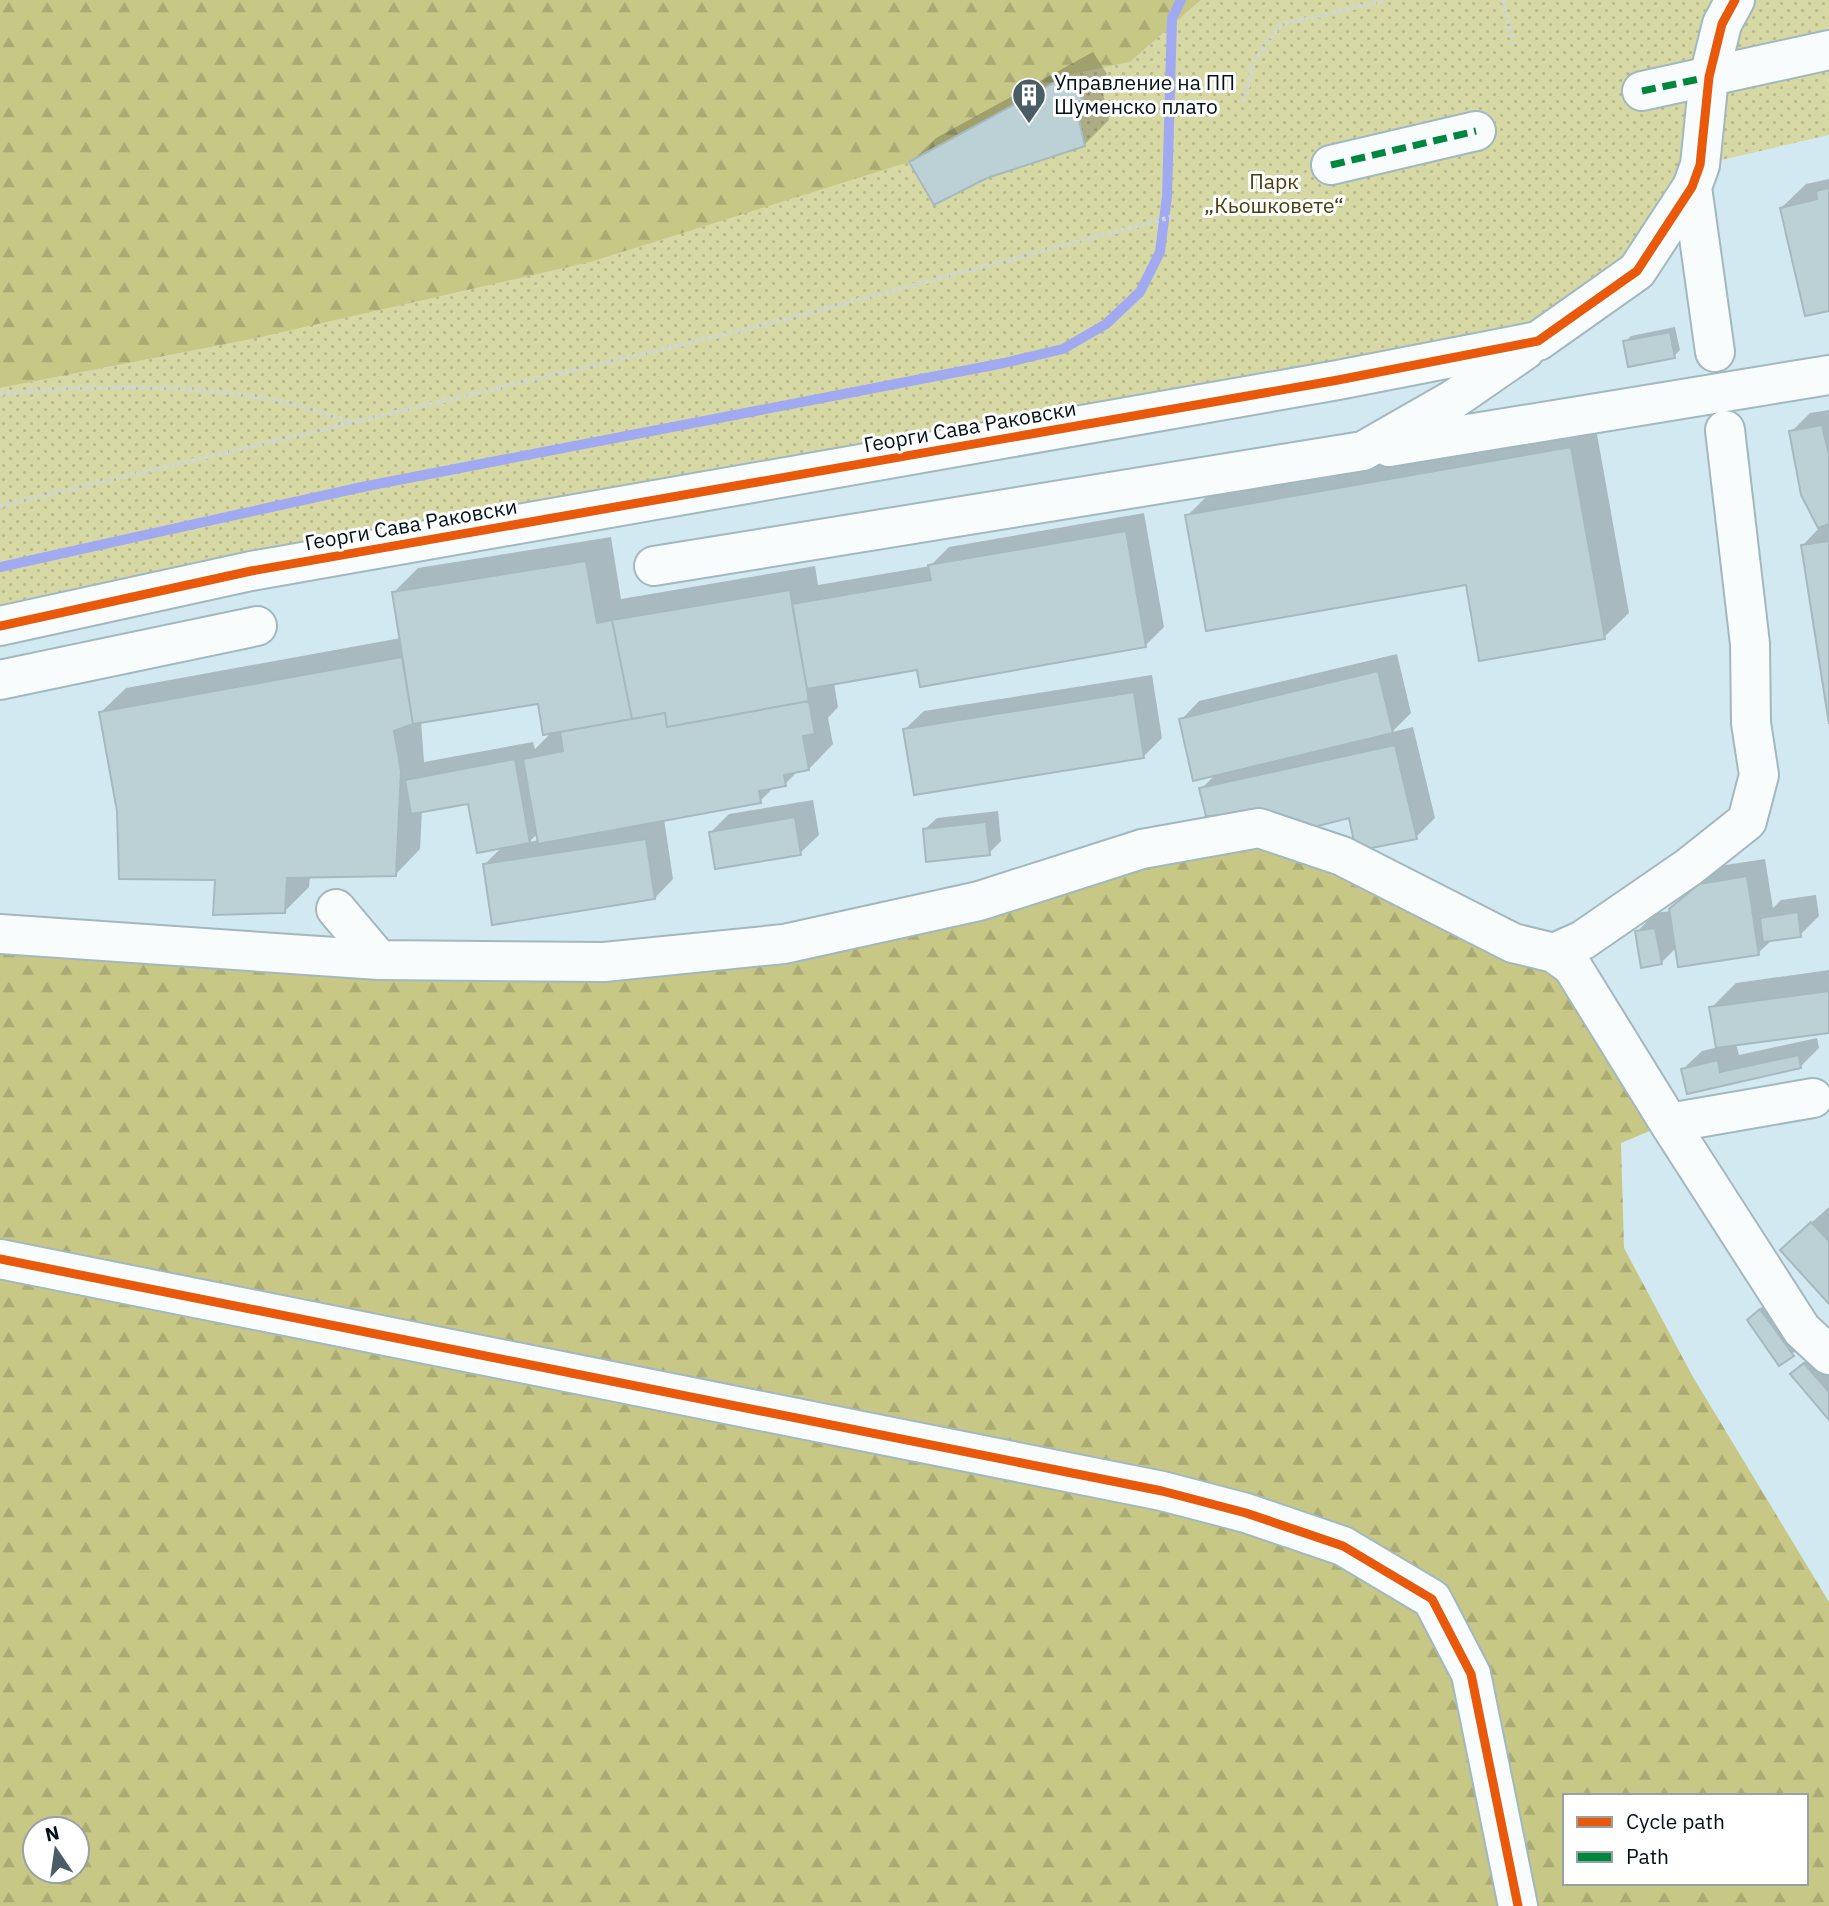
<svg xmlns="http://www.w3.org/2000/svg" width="1829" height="1906" font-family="'IBM Plex Sans',sans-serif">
<defs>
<pattern id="grass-dots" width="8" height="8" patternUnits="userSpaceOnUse" patternTransform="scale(1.75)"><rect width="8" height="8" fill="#d7d9a5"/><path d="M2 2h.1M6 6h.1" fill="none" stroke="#b7b98d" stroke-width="1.8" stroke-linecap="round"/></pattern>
<pattern id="forest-firs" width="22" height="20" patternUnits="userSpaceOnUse" patternTransform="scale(1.75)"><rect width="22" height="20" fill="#c7c886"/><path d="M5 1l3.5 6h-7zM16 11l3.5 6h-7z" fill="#a9ab73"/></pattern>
</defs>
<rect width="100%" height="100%" fill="#d3e9f1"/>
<!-- grass -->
<path fill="url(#grass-dots)" d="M 1201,0 L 1829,0 L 1829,135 L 1700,165 L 1637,271 L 1538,341 L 0,625 L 0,388 L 247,340 L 1068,75 L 1130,62 Z"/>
<!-- forest -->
<path fill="url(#forest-firs)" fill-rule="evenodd" d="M 0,0 L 1201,0 L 1130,62 L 1068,75 L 909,162 L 590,262 L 247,340 L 0,388 Z
M 1259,828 L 1554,953 L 1669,1123 L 1621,1143 L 1624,1248 L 1693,1377 L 1829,1602 L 1829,1906 L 0,1906 L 0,934 L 604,962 ZM 1565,1796 L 1806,1796 L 1806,1883 L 1565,1883 ZM 35,1829 L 77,1829 L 77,1871 L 35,1871 Z"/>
<!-- shadow -->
<path fill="#0003" fill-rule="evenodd" d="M 1093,52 L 1107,74 L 1100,81 L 1109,120 L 1084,145 L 911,162 L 936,138 Z
M 1829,179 L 1829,309 L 1781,208 L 1806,184 Z
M 1675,327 L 1680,350 L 1674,356 L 1625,342 L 1631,336 Z
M 1829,410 L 1829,713 L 1802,546 L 1819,528 L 1802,494 L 1791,432 L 1810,413 Z
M 1595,423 L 1629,613 L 1604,637 L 1467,583 L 1187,516 L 1212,491 Z
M 1144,513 L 1164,627 L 1145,646 L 918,668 L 834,683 L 838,707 L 828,718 L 833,744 L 809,769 L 798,771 L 785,784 L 775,786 L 760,801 L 664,819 L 673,879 L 655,898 L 485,864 L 503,846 L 470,802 L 422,811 L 420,849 L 396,874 L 310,876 L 309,887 L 284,912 L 217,878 L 119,811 L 101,712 L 126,688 L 401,638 L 394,592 L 418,568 L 611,537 L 621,599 L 815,566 L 818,585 L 930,566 L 949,547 ZM 540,702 L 552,732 L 535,749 L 533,742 L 424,762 L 421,721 ZM 538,833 L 539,840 L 529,842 Z
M 1397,654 L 1411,713 L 1392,732 L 1413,727 L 1435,818 L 1416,837 L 1351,816 L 1201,789 L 1216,774 L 1181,720 L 1199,701 Z
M 1152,675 L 1162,738 L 1144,756 L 905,729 L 924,711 Z
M 813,800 L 819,835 L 800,853 L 711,832 L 729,814 Z
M 998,811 L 1001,841 L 989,853 L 924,830 L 937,818 Z
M 1765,859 L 1773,908 L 1781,900 L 1816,895 L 1819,916 L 1800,935 L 1773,939 L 1758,953 L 1677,947 L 1661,963 L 1637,932 L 1655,913 L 1671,911 L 1719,866 Z
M 1829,970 L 1829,1030 L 1736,1044 L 1739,1055 L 1817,1038 L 1819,1048 L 1800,1067 L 1688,1091 L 1683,1069 L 1702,1051 L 1718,1047 L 1711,1008 L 1736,983 Z
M 1829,1207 L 1829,1301 L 1801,1232 Z
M 1767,1302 L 1811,1336 L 1792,1354 L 1749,1320 Z
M 1829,1352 L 1829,1417 L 1792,1374 L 1811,1356 Z"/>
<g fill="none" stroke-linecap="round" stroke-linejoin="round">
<!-- stream -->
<path stroke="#a1aaf0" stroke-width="10" d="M 0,567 L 367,486 L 1004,363 L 1063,349 L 1106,324 L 1140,292 L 1160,252 L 1167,196 L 1172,18 L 1181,0"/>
</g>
<!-- building -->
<path fill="#bcd1d5" stroke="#a5b9be" stroke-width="2" d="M 1068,75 L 1083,100 L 1075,103 L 1085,146 L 987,178 L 934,205 L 909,162 Z
M 1829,188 L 1829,311 L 1805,316 L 1780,208 L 1817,199 L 1816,191 Z
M 1670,332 L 1675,358 L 1628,367 L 1623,341 Z
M 1822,425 L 1829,455 L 1829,524 L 1818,528 L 1801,495 L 1789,431 Z
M 1571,447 L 1605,639 L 1479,661 L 1466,585 L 1206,631 L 1185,515 Z
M 1126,531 L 1146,647 L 920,687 L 917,670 L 807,689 L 792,604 L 931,580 L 928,565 Z
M 1829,541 L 1829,724 L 1801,545 Z
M 586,561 L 597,623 L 612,620 L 632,719 L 543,735 L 538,704 L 413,724 L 392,592 Z
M 790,590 L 809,701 L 667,727 L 665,713 L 632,719 L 612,620 Z
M 402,657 L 413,724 L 394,731 L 401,771 L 396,876 L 287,878 L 285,913 L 213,915 L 215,880 L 119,879 L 117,811 L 99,712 Z
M 1378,671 L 1393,733 L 1193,781 L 1179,719 Z
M 1134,692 L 1144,758 L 914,795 L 903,729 Z
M 809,701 L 815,734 L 803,736 L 809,770 L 784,775 L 786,786 L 759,791 L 761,803 L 538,844 L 523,759 L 563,751 L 560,732 L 665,713 L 667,727 Z
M 1395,745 L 1417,839 L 1356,851 L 1349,818 L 1310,828 L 1231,815 L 1206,816 L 1199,788 Z
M 515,759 L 530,843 L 477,853 L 468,804 L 411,814 L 405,780 Z
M 795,817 L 801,855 L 715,869 L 709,832 Z
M 986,822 L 990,855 L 926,862 L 923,829 Z
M 646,839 L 655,899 L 492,925 L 483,864 Z
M 1747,876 L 1759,955 L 1678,967 L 1669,909 L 1699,884 Z
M 1798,912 L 1801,937 L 1763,942 L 1760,918 Z
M 1655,928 L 1662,964 L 1641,968 L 1635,931 Z
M 1829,991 L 1829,1033 L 1716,1048 L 1709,1007 Z
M 1799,1055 L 1801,1068 L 1687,1094 L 1681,1069 L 1718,1060 L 1720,1072 Z
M 1811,1222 L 1829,1241 L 1829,1304 L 1780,1250 Z
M 1760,1309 L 1794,1356 L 1779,1366 L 1747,1320 Z
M 1804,1363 L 1829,1392 L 1829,1420 L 1790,1374 Z"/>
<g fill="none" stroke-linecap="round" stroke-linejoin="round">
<!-- minor casing -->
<g stroke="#a3b7be" stroke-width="42">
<path id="minor" d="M 1642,91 L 1829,50
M 1331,165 L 1476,131
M 1692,187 L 1715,352
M 1725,430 L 1750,644 L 1751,723 L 1759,775 L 1747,821 L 1689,867 L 1583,940 L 1554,953 L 1572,966 L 1669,1123 L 1813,1098
M 1389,447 L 1829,375
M 654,566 L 1363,451 L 1454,399 L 1525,350
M 0,626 L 251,571 L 1338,380 L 1538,341 L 1637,271 L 1692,187 L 1700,165 L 1709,77 L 1722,24 L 1735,0
M 0,680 L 257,626
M 336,909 L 379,960 L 604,962 L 784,944 L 979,901 L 1142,849 L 1259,828 L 1342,856 L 1513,943 L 1554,953
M 0,934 L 379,960
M 1669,1123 L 1802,1330 L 1829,1355
M 0,1259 L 1162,1491 L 1246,1513 L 1343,1546 L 1432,1599 L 1471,1674 L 1518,1906"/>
</g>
<!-- path -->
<path stroke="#d0d6d8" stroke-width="4.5" stroke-dasharray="3.5 3.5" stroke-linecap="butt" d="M 1503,0 L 1514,47
M 1244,102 L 1253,63 L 1280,25 L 1387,0
M 0,394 C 92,385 187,383 279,401 C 303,406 327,415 351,422
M 0,506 L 752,328 L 1175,216"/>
<!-- minor -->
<use href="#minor" stroke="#f8fcfd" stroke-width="38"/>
<!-- quiet -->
<path stroke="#00873e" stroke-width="7" stroke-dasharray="14 7" stroke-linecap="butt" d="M 1642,91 L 1709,77
M 1331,165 L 1476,131"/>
<!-- cycleway casing -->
<g stroke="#fff" stroke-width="13">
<path id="cycleway" d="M 0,626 L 251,571 L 1338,380 L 1538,341 L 1637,271 L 1692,187 L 1700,165 L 1709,77 L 1722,24 L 1735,0
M 0,1259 L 1162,1491 L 1246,1513 L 1343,1546 L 1432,1599 L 1471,1674 L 1518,1906"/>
</g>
<!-- cycleway -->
<use href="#cycleway" stroke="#e8590c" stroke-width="9"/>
</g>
<!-- icons -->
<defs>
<g id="building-pin" transform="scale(1.75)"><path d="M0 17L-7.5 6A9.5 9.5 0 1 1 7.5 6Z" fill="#4a5d64" stroke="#fff"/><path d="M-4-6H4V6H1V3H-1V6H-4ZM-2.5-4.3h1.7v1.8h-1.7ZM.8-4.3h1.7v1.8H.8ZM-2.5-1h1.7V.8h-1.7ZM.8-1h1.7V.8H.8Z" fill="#fff"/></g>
</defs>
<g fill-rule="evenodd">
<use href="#building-pin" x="1029" y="95"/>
</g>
<g text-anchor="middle" stroke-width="6" stroke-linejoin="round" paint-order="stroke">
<!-- poi labels -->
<g font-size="21" fill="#011118" stroke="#fff" text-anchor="start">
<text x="1054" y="90">Управление на ПП<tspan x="1054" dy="24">Шуменско плато</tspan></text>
</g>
<!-- park labels -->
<g font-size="21" fill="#47400d" stroke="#fff">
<text x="1274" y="189">Парк<tspan x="1274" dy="24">„Кьошковете“</tspan></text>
</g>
<!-- street labels -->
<g font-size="21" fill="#011118" stroke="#fff">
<text transform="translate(970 427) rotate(-10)" y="7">Георги Сава Раковски</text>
<text transform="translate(411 525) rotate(-10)" y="7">Георги Сава Раковски</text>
</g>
</g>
<!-- legend -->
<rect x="1563" y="1794" width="245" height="91" fill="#ffffff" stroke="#99a0a3" stroke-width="2"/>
<rect x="1577" y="1817" width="35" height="10" fill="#e8590c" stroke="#99a0a3" stroke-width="2"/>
<text x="1626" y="1829" font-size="21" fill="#011118">Cycle path</text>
<rect x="1577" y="1852" width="35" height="10" fill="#00873e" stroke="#99a0a3" stroke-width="2"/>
<text x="1626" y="1864" font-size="21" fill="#011118">Path</text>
<!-- north arrow -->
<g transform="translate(56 1850) rotate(347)"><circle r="33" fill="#ffffff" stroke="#99a0a3" stroke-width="2"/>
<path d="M0-5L12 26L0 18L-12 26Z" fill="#4a5d64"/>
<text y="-10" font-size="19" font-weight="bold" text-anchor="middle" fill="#011118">N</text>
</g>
</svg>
